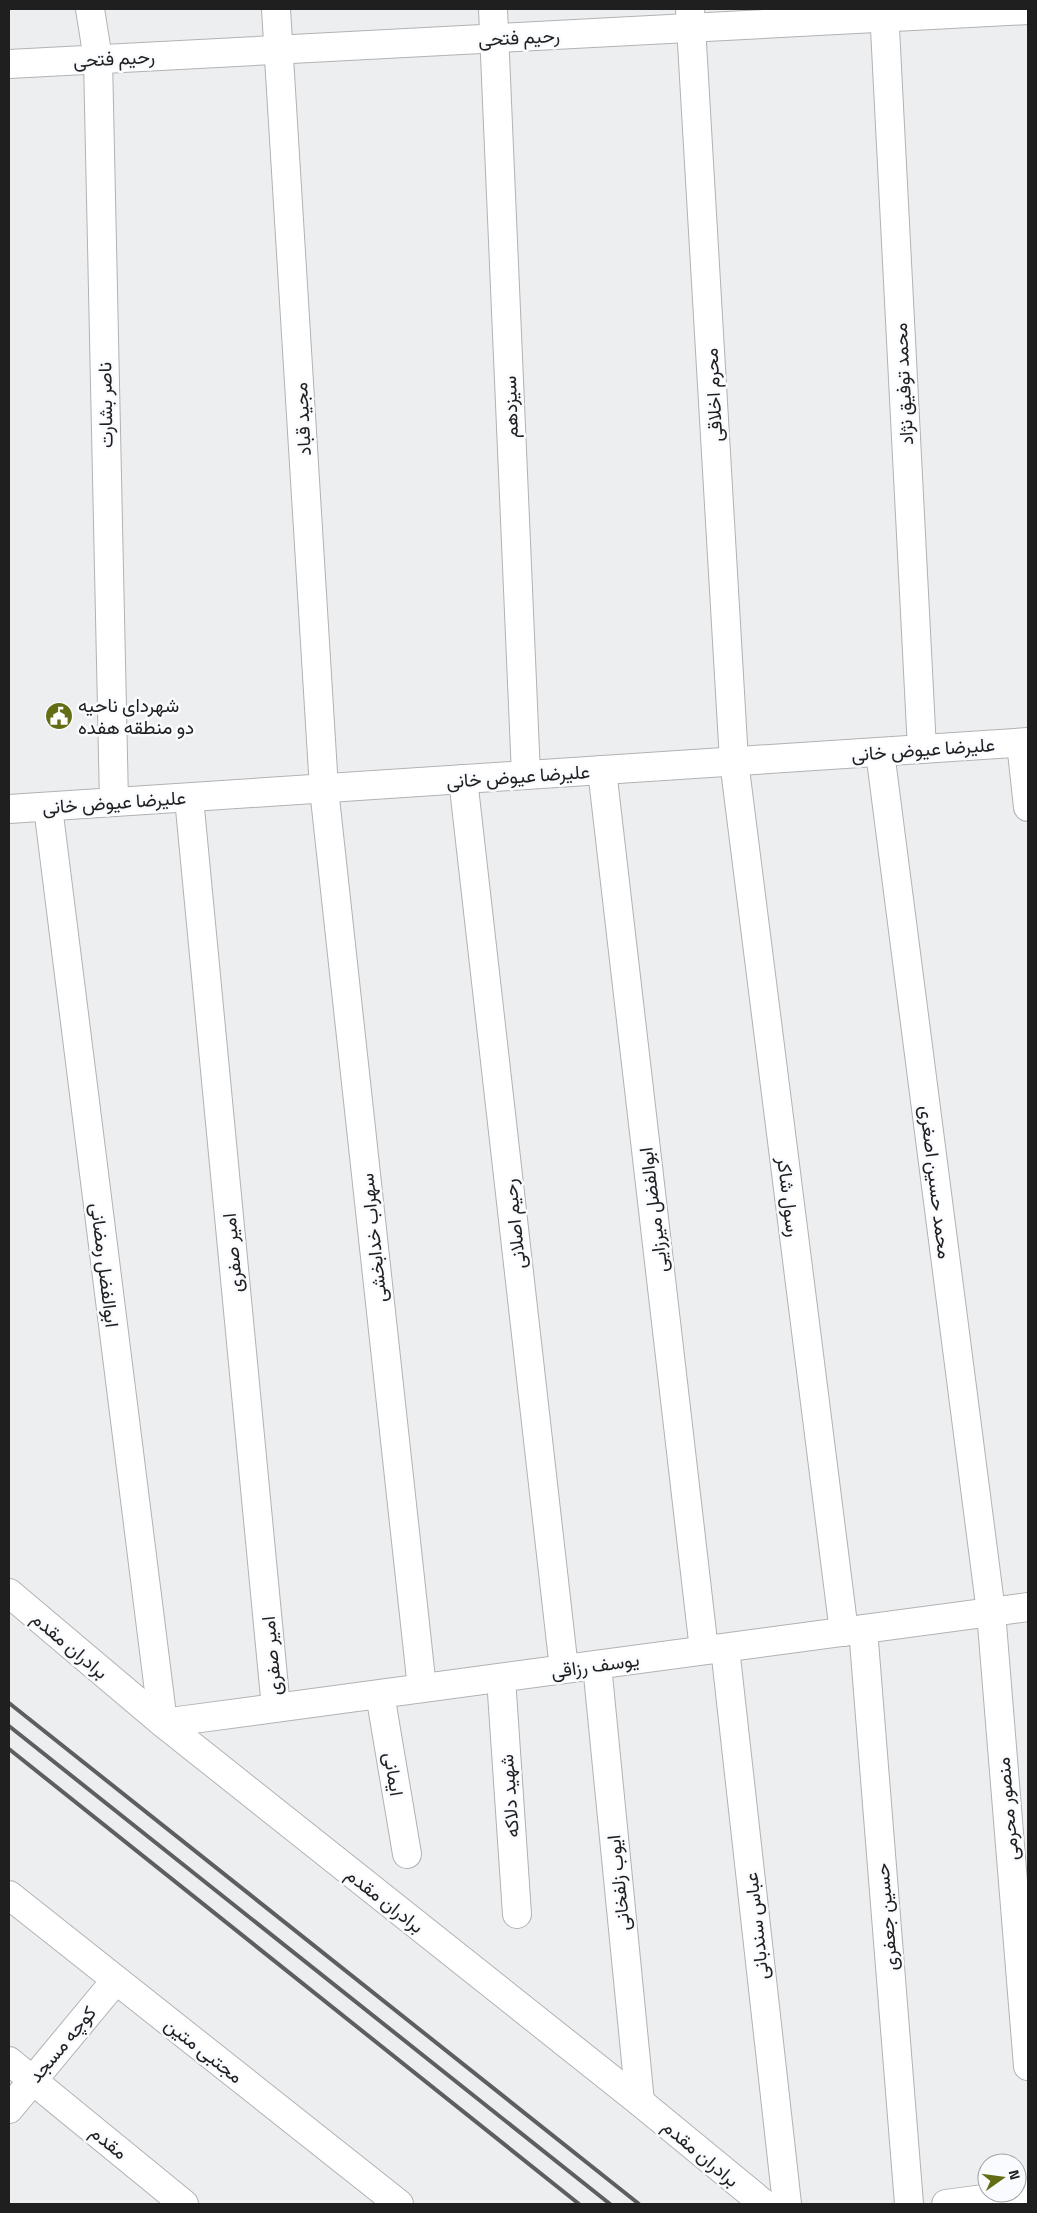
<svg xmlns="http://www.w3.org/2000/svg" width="1037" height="2213" font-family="'Titillium Web',Vazirmatn,sans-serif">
<rect width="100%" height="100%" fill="#eceef0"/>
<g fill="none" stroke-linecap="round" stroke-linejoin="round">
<!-- street casing -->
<g stroke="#b1b2b5" stroke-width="30">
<path id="street" d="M 90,9 L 98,59 L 114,802
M 276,9 L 324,789 L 422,1688
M 493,9 L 526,775
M 690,9 L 734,761 L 844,1632
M 884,9 L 922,749
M 1021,743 L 1028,807
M 880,752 L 991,1612 L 1028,2066
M 602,770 L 704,1650
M 463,779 L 564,1669
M 189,798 L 276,1708
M 48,807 L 163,1723 L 1028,1607
M 863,1629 L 909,2204
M 725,1648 L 787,2204
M 597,1665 L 640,2102
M 501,1678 L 517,1914
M 380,1694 L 407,1854
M 9,2061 L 184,2204
M 9,2109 L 116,1980
M 946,2204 L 1028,2193"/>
</g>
<!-- secondary casing -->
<g stroke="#b1b2b5" stroke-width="30">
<path id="secondary" d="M 9,64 L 1028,10
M 9,809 L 1028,742
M 9,1593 L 163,1723 L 640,2102 L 764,2204
M 9,1895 L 399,2204"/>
</g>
<!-- street -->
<use href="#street" stroke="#fff" stroke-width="28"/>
<!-- secondary -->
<use href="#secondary" stroke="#fff" stroke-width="28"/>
<!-- rail -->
<path stroke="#5d5e5f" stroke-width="4" d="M 9,1703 L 639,2204
M 9,1726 L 610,2204
M 9,1749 L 579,2204"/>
</g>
<!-- icons -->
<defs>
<g id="civic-disc" transform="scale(1.4375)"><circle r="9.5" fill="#646d14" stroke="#f9fbfe"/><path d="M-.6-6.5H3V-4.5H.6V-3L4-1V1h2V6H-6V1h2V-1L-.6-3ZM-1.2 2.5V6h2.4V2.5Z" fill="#fff"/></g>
</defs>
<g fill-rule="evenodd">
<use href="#civic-disc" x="59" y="716"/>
</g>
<g text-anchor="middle" stroke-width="5" stroke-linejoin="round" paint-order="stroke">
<!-- street labels -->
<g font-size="19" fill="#1f1f20" stroke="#f9fbfe">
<text transform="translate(519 37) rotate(-3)" y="7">رحیم فتحی</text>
<text transform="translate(114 58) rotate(-3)" y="7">رحیم فتحی</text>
<text transform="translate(903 384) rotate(-93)" y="7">محمد توفیق ‌نژاد</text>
<text transform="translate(713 395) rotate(-93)" y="7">محرم اخلاقی</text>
<text transform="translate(105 405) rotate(-91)" y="7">ناصر بشارت</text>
<text transform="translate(510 407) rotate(-92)" y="7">سیزدهم</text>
<text transform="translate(302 419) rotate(-93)" y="7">مجید قباد</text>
<text transform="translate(923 749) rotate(-4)" y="7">علیرضا عیوض خانی</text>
<text transform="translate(518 776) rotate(-4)" y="7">علیرضا عیوض خانی</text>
<text transform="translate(114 802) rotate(-4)" y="7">علیرضا عیوض خانی</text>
<text transform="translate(936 1182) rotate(83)" y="7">محمد حسین اصغری</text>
<text transform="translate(789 1197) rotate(83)" y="7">رسول شاکر</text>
<text transform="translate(653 1210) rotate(-97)" y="7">ابوالفضل میرزایی</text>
<text transform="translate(514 1224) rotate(-96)" y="7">رحیم اصلانی</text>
<text transform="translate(373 1238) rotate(-96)" y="7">سهراب خدابخشی</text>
<text transform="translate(232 1253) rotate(-95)" y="7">امیر صفری</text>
<text transform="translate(105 1265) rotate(83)" y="7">ابوالفضل رمضانی</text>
<text transform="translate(70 1645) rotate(40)" y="7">برادران مقدم</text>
<text transform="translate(271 1656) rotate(-95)" y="7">امیر صفری</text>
<text transform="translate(595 1665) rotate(-8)" y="7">یوسف رزاقی</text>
<text transform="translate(394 1774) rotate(81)" y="7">ایمانی</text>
<text transform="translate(509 1796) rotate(-94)" y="7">شهید دلاکه</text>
<text transform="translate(1007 1809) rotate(-95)" y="7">منصور محرمی</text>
<text transform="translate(618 1883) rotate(-96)" y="7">ایوب زلفخانی</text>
<text transform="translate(385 1900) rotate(38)" y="7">برادران مقدم</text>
<text transform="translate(886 1917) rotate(-95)" y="7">حسین جعفری</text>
<text transform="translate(756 1926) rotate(-96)" y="7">عباس سندبانی</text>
<text transform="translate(62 2044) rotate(-50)" y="7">کوچه مسجد</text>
<text transform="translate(204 2050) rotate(38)" y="7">مجتبی متین</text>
<text transform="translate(109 2142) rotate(39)" y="7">مقدم</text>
<text transform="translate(701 2153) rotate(40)" y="7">برادران مقدم</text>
</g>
<!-- poi labels -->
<g font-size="19" fill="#1f1f20" stroke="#f9fbfe" text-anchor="start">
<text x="78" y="712">شهردای ناحیه<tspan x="78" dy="22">دو منطقه هفده</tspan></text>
</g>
</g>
<!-- border -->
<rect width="1037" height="2213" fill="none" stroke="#1f1f20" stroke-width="20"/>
<!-- north arrow -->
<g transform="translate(1002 2178) rotate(76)"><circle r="24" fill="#f9fbfe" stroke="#a2a3a5"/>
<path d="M0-4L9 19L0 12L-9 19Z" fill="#646d14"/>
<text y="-8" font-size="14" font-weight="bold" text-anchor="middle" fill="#1f1f20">N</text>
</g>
</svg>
